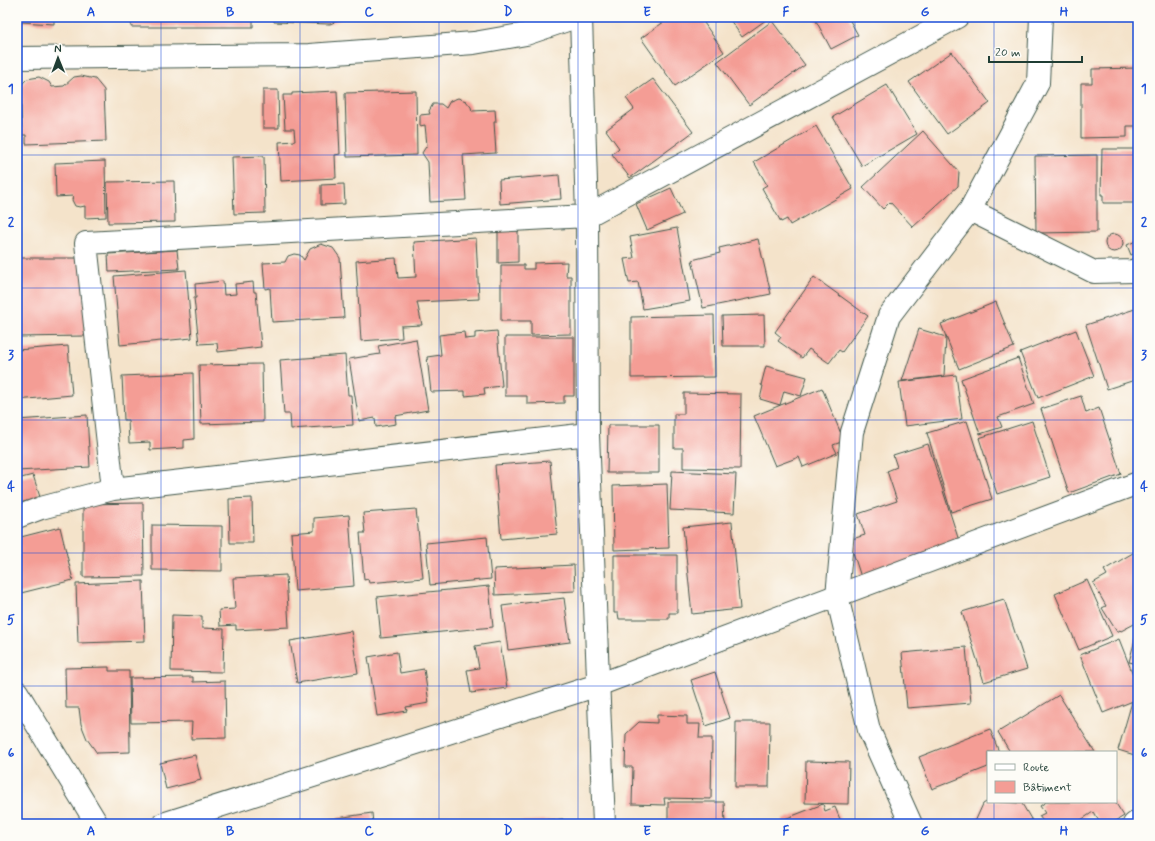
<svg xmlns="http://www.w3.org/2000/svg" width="1155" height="841" font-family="Mynerve,sans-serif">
<rect width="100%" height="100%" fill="#fdfcf7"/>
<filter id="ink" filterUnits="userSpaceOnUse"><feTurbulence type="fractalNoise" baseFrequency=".025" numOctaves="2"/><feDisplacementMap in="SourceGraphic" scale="8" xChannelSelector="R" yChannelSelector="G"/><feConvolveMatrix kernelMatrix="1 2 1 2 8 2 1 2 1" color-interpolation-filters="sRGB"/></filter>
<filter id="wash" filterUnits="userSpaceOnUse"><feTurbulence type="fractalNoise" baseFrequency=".012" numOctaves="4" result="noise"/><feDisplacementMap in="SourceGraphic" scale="16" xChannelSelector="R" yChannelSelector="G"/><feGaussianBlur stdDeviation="0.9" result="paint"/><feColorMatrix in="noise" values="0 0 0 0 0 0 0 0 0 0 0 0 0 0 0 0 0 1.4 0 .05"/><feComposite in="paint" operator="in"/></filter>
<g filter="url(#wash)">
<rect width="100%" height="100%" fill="#f4e3ca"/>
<g id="blocks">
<!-- building -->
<path fill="#f49d95" d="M 21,17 L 54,17 L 54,24 L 20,22 Z
M 132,17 L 253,17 L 253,27 L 131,27 Z
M 274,17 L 346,17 L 330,24 L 274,22 Z
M 671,17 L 700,17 L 724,52 L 675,86 L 641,38 Z
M 728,17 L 770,17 L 742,37 Z
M 814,17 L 848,17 L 858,35 L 831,49 Z
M 772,21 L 805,65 L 749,105 L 717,62 Z
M 952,52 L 990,103 L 947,134 L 909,82 Z
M 1138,68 L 1138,126 L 1127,126 L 1127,137 L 1081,138 L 1081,83 L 1092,83 L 1092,69 Z
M 81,76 L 95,79 L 104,90 L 106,141 L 26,144 L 26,135 L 22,135 L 20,88 L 23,83 L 27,79 L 39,77 L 49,82 L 52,87 L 64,86 L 74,77 Z
M 653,79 L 693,132 L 630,178 L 612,154 L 619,148 L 606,130 L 634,109 L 626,98 Z
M 887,85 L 917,134 L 862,166 L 833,117 Z
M 263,90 L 278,90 L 279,128 L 263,128 Z
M 337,91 L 340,154 L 335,155 L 336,178 L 281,181 L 279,142 L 295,141 L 294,129 L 285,129 L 283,95 L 292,95 L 292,93 Z
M 416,91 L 417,155 L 347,157 L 345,93 Z
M 458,98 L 466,101 L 471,107 L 472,111 L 495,110 L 496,122 L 494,122 L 496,153 L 463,155 L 466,200 L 430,202 L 428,162 L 422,153 L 427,145 L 425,125 L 420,126 L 420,115 L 430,114 L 429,111 L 433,104 L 441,104 L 446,108 L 450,101 Z
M 816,126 L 853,189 L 790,225 L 787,219 L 781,222 L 762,188 L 767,185 L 754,162 Z
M 923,131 L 959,172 L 958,186 L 913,227 L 890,202 L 883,209 L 863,187 Z
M 1102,149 L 1138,149 L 1138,203 L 1103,203 L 1103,195 L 1101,195 Z
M 1097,155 L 1097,232 L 1036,233 L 1035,156 Z
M 264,156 L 265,213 L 234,214 L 232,157 Z
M 105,161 L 106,217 L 85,218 L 85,206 L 80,207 L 75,206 L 72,200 L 73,196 L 56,197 L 55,163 Z
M 559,175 L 561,199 L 500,204 L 499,180 Z
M 174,181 L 175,222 L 108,223 L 107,182 Z
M 344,184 L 345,204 L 321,205 L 321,185 Z
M 671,188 L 683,214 L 647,230 L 636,204 Z
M 677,228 L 690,301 L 643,309 L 638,282 L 629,283 L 624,259 L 634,258 L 630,237 Z
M 498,231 L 518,231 L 518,262 L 498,263 Z
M1105 243a9 9 0 1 1 18 0a9 9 0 1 1-18 0Z
M 476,238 L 479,299 L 417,302 L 422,325 L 401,326 L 402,338 L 361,341 L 356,261 L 396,258 L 398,278 L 416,277 L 414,242 Z
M 758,239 L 771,294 L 703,308 L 692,260 L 720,253 L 719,248 Z
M 1138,240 L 1138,252 L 1131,255 L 1127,245 Z
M 321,244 L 333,248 L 340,258 L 344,318 L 272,322 L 270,288 L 265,289 L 263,263 L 285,262 L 288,256 L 294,254 L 300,255 L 304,260 L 310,249 Z
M 177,250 L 179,269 L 109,272 L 108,254 Z
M 17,258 L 84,258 L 85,336 L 17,337 Z
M 567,262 L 566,276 L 571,276 L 571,334 L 531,335 L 531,321 L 501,321 L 501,265 L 524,265 L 524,269 L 534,269 L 534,263 Z
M 186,270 L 192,338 L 120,345 L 114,276 Z
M 814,277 L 868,316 L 842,352 L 839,350 L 829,363 L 809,349 L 802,358 L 778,341 L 781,337 L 775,332 Z
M 223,281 L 224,295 L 236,294 L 235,284 L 253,282 L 254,292 L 256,292 L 261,347 L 218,352 L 217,343 L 199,344 L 194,298 L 196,298 L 195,284 Z
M 996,302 L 1014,347 L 959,369 L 941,324 Z
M 1138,308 L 1138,379 L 1107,389 L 1086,325 Z
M 714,315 L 715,377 L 631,378 L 631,317 Z
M 764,315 L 765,346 L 723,346 L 722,316 Z
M 919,329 L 946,337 L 944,376 L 902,381 Z
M 1076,330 L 1094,376 L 1038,398 L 1020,352 Z
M 497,331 L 502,386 L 484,388 L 485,394 L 465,396 L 465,391 L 431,392 L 427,357 L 441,355 L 439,335 L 464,332 L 465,339 L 475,338 L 475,333 Z
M 505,337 L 574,337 L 574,396 L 564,396 L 564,403 L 527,404 L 527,396 L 505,396 Z
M 416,339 L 428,410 L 395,416 L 396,424 L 376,427 L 375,418 L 359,421 L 349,359 L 380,354 L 378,346 Z
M 68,346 L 72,395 L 17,400 L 17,350 Z
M 345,355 L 348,395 L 351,395 L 353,425 L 291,429 L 290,414 L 284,414 L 280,360 Z
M 1018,358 L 1034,404 L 998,417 L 1002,427 L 980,434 L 961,379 Z
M 262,364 L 263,422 L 201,424 L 199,365 Z
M 766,366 L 807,377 L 801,396 L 784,391 L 780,405 L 760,399 L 763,386 L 761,385 Z
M 193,373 L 194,439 L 184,440 L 184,448 L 150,450 L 150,442 L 129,443 L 128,420 L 124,420 L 122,376 Z
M 956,375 L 962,419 L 905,426 L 899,382 Z
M 822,388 L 844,441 L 833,445 L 837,453 L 803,467 L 799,457 L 775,466 L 754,416 Z
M 684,393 L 741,394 L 740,469 L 683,468 L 683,448 L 674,448 L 674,414 L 684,414 Z
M 1081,396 L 1086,413 L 1099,408 L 1121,474 L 1069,493 L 1041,409 Z
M 87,415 L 90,467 L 17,471 L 17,420 Z
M 967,421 L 992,499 L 951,512 L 927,433 Z
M 1032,421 L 1050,477 L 997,494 L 979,438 Z
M 608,425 L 659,425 L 659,473 L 607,473 Z
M 928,444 L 960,544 L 861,577 L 849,540 L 865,535 L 858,514 L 897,501 L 887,471 L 897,467 L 893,455 Z
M 550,461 L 557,534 L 501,539 L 495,465 Z
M 672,471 L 736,474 L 734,513 L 670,510 Z
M 33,475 L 40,497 L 17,504 L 17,479 Z
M 667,484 L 669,548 L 614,550 L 613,486 Z
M 252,498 L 253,543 L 230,543 L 229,499 Z
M 143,503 L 144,576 L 83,577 L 83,504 Z
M 416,509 L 423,578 L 369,583 L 368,579 L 364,580 L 360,533 L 365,533 L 363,513 Z
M 349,515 L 354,586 L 295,591 L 291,533 L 314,531 L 314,518 Z
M 732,522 L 740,609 L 692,614 L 683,527 Z
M 152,525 L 222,526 L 222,571 L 152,570 Z
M 60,527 L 73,580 L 17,594 L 17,538 Z
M 487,537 L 491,579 L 430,585 L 426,543 Z
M 1138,550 L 1138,622 L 1121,631 L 1120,630 L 1117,632 L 1102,608 L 1106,606 L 1093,583 L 1107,575 L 1104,570 Z
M 614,555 L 677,555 L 677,613 L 669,613 L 669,619 L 619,619 L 618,613 L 614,613 Z
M 574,565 L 575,591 L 495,595 L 494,569 Z
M 286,575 L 289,627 L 236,630 L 236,625 L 220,626 L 219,610 L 235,609 L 233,578 Z
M 1087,580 L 1112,636 L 1079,650 L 1055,594 Z
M 143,581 L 145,641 L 78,643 L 76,584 Z
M 489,586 L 493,627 L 381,638 L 377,597 Z
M 564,598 L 570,642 L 508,650 L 502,606 Z
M 1004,599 L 1027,669 L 984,682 L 962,612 Z
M 172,615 L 202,616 L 202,628 L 224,629 L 223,672 L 171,671 Z
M 1138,628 L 1138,664 L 1129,662 Z
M 351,631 L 358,673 L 297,683 L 290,641 Z
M 1119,639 L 1138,687 L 1138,699 L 1103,713 L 1080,655 Z
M 500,642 L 507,688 L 471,693 L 467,670 L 479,668 L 475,646 Z
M 966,647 L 971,703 L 907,708 L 902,653 Z
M 397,652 L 400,673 L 424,669 L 429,703 L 406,707 L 407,711 L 377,716 L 368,657 Z
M 109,667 L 109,671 L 129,671 L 130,752 L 97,753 L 87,739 L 81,724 L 79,708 L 66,708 L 65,668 Z
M 715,672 L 730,718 L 706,726 L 691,680 Z
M 193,677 L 193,682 L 225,681 L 226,738 L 191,739 L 192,722 L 131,723 L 130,678 Z
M 1059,695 L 1095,752 L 1010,752 L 998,732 Z
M 1132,702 L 1138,704 L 1138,756 L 1118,750 Z
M 657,715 L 687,716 L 687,724 L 700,724 L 699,738 L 712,738 L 711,799 L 664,798 L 665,805 L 632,804 L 633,767 L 625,767 L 626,734 L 639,722 L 657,723 Z
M 736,722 L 770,722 L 769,787 L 735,787 Z
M 990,729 L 999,752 L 988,752 L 988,767 L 932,789 L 919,757 Z
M 195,755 L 201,780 L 166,789 L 160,763 Z
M 806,761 L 849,762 L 848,804 L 805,803 Z
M 988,801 L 1017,803 L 1021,802 L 1034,824 L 974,824 L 983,804 Z
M 668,802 L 724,802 L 725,824 L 668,824 Z
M 1046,802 L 1115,802 L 1124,816 L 1111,824 L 1101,824 L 1093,812 L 1075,824 L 1045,824 L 1039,816 L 1045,813 L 1040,806 Z
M 823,804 L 825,811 L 835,807 L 842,824 L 783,824 L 782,820 Z
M 372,813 L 373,824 L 302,824 L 302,823 Z
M 563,819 L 563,824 L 501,824 L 501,823 Z"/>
</g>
</g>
<g filter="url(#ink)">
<use href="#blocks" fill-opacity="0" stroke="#3f564a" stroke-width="1"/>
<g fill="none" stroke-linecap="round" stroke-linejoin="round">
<!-- street casing -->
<g stroke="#3f564a" stroke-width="24">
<path id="street" d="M 581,17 L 587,216 L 588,434 L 604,824
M 970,210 L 1094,272 L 1133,271 L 1138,269
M 113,489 L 86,243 L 587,216 L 957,17
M 17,517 L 41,508 L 113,489 L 588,434
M 17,692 L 97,824
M 911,824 L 869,730 L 837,596 L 852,432 L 889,316 L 970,210 L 1038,83 L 1041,17
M 1134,824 L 1138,821"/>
</g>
<!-- secondary casing -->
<g stroke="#3f564a" stroke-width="24">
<path id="secondary" d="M 17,58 L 309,55 L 474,43 L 526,34 L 576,17
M 163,824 L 598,685 L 1138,483"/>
</g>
<!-- street -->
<use href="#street" stroke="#fff" stroke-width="22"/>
<!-- secondary -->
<use href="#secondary" stroke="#fff" stroke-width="22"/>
</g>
</g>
<!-- grid -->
<path fill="none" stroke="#1d4ed8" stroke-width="1" stroke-opacity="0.55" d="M 161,17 L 161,824M 300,17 L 300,824M 439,17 L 439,824M 578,17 L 578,824M 716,17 L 716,824M 855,17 L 855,824M 994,17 L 994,752M 17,155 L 1138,155M 17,288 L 1138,288M 17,420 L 1138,420M 17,553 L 1138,553M 17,686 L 1138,686M 994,802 L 994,824"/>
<!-- margin -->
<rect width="1155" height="841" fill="none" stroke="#fdfcf7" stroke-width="44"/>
<!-- legend -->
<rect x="987" y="751" width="130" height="52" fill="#fdfcf7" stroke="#a4b0a9"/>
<rect x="995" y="764" width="20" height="6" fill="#ffffff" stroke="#a4b0a9"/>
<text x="1023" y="771" font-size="12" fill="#1f3d34">Route</text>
<rect x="995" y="781" width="20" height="12" fill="#f49d95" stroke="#a4b0a9"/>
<text x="1023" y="791" font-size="12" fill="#1f3d34">Bâtiment</text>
<!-- north arrow -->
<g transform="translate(58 58) rotate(359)" stroke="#fdfcf7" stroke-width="3" paint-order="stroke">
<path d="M0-3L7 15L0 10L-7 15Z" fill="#1f3d34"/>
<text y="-6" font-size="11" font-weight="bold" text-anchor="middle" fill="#1f3d34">N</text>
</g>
<!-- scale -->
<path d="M989 56v6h93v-6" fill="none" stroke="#1f3d34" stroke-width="2"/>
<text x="995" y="56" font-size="12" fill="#1f3d34" stroke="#fdfcf7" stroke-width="3" paint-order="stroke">20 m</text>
<rect x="22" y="22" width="1111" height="797" fill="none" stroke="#1d4ed8" stroke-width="1.5"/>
<g font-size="13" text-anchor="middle" font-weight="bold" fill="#1d4ed8">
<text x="91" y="16">A</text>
<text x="230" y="16">B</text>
<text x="369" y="16">C</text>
<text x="508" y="16">D</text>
<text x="647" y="16">E</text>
<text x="786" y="16">F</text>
<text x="925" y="16">G</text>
<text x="1064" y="16">H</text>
<text x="11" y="93">1</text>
<text x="1144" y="93">1</text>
<text x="11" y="226">2</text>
<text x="1144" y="226">2</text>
<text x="11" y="359">3</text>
<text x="1144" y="359">3</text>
<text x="11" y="491">4</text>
<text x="1144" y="491">4</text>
<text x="11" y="624">5</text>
<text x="1144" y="624">5</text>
<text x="11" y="757">6</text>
<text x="1144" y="757">6</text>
<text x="91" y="835">A</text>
<text x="230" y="835">B</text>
<text x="369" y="835">C</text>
<text x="508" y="835">D</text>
<text x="647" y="835">E</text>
<text x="786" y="835">F</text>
<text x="925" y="835">G</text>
<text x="1064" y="835">H</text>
</g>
</svg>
